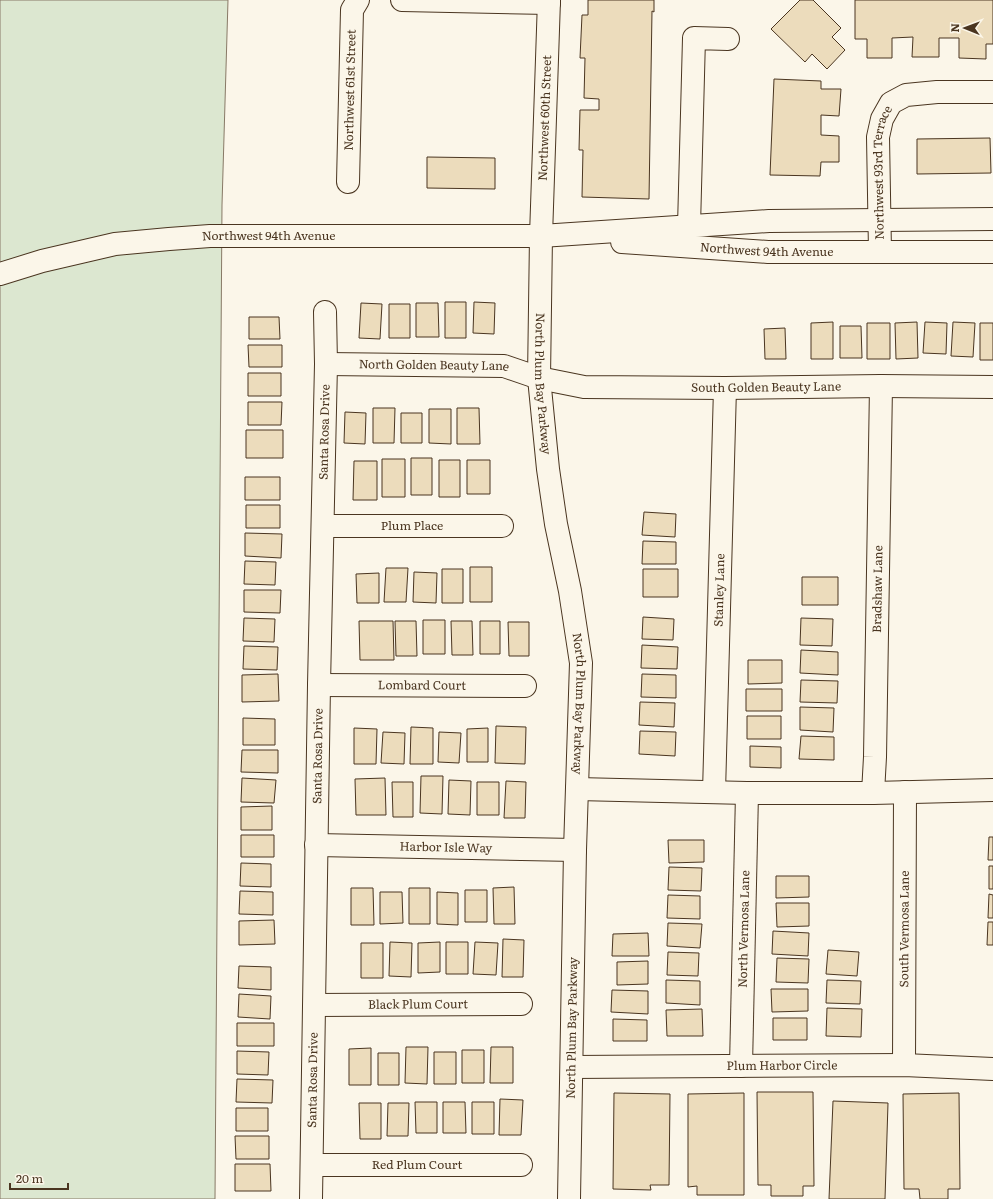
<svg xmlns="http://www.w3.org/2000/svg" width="993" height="1199" font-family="Literata,serif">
<rect width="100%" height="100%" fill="#fbf6e9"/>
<!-- green -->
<path fill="#dce7d0" stroke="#887966" d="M 0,0 L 228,0 L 222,205 L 215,1199 L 0,1199 Z"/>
<!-- building -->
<path fill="#ecdcbc" stroke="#4a3520" d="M 588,0 L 654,0 L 654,12 L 652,11 L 649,199 L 582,197 L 583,150 L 579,150 L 580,110 L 599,110 L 599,99 L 584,98 L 585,58 L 580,58 L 582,15 L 588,15 Z
M 800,0 L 813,0 L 841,28 L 832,37 L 845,50 L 827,69 L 812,54 L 805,62 L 771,29 Z
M 855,0 L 993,0 L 993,44 L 986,44 L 986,59 L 959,58 L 959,38 L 939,38 L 939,57 L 912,57 L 913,37 L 892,38 L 892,58 L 867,58 L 867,39 L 855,39 Z
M 774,79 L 821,81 L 821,89 L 841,89 L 839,116 L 821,115 L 821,135 L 839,136 L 839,162 L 821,162 L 820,176 L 770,175 Z
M 990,138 L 991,173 L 917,174 L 917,139 Z
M 427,157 L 495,158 L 495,189 L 427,188 Z
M 445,302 L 466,302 L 466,338 L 445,338 Z
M 474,302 L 495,303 L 494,334 L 473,333 Z
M 361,303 L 382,304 L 380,339 L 359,338 Z
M 416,303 L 438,303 L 439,337 L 416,337 Z
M 389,304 L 410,304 L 410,338 L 389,338 Z
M 249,317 L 279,317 L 280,339 L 249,339 Z
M 833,322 L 833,359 L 811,359 L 811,323 Z
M 917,322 L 918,358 L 896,359 L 895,323 Z
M 925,322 L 947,323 L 946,354 L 923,353 Z
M 953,322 L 975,323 L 973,357 L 951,356 Z
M 867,323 L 890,323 L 890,359 L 867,359 Z
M 980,323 L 993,323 L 993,360 L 980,360 Z
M 840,326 L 861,326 L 862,358 L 840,358 Z
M 785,328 L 786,359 L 765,359 L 764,329 Z
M 248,345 L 282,345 L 282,367 L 249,367 Z
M 248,373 L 281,373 L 281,396 L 248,396 Z
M 248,402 L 282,402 L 281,425 L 248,425 Z
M 373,408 L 395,408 L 394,443 L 373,443 Z
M 457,408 L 479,408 L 480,444 L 457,444 Z
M 429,409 L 451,409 L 451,444 L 429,443 Z
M 345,412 L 366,413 L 365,444 L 344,443 Z
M 401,413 L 422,413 L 422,443 L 401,443 Z
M 246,430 L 283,430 L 283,458 L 246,458 Z
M 411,458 L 432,458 L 432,495 L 411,495 Z
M 382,459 L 405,459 L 405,497 L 382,497 Z
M 439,460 L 460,460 L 460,497 L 439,497 Z
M 467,460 L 490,460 L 490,494 L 467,494 Z
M 354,461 L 377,461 L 377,500 L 353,500 Z
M 245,477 L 280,477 L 280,500 L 245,500 Z
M 246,505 L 280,505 L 280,528 L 246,528 Z
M 644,512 L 676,514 L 675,537 L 642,535 Z
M 245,533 L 282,534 L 281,558 L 245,556 Z
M 643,541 L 676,542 L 676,564 L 642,564 Z
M 245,561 L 276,562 L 275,585 L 244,584 Z
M 470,567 L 492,567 L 492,602 L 470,602 Z
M 386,568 L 408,568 L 406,602 L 384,602 Z
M 442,569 L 463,569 L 463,603 L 442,603 Z
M 643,569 L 678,569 L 678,597 L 643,597 Z
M 414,572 L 437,573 L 436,603 L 413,602 Z
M 379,573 L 379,603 L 357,603 L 356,574 Z
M 802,577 L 838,577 L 838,605 L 802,605 Z
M 244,590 L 281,590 L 280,613 L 244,612 Z
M 643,617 L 674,619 L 673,640 L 642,639 Z
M 244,618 L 275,619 L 274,642 L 243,641 Z
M 801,618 L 833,619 L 832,646 L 800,645 Z
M 423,620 L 445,620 L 445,654 L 423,654 Z
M 359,621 L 393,621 L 394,660 L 360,660 Z
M 395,621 L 416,621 L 417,656 L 396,656 Z
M 451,621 L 472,621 L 473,655 L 452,655 Z
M 480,621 L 500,621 L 500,654 L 480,654 Z
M 508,622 L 529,622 L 529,656 L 509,656 Z
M 642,645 L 678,647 L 677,669 L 641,668 Z
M 244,646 L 278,647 L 277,670 L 243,669 Z
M 801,650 L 838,652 L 838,675 L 800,673 Z
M 748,660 L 782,660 L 782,683 L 748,684 Z
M 278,674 L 279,701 L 242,702 L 242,675 Z
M 642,674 L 676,675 L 676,698 L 641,697 Z
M 801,680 L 838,681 L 837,703 L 800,702 Z
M 746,689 L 782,689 L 782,711 L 746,711 Z
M 640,702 L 675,703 L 674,727 L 639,725 Z
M 800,707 L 834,708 L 833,732 L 800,730 Z
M 747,716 L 781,716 L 781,739 L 747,739 Z
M 243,718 L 275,719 L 275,745 L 243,745 Z
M 496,726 L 526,727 L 525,764 L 495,763 Z
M 411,727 L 433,728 L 433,764 L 410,764 Z
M 354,728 L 377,729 L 376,764 L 354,764 Z
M 488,728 L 488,762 L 467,762 L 467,729 Z
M 640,731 L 676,732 L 675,756 L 639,754 Z
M 383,732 L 405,733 L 404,764 L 381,763 Z
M 439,732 L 461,733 L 459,763 L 438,762 Z
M 801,736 L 834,737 L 834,760 L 799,759 Z
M 750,746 L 781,747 L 781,768 L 750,767 Z
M 242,750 L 278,750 L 278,773 L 241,772 Z
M 421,776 L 443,776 L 442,814 L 420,813 Z
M 242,778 L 276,780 L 274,803 L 241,802 Z
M 385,778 L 386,815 L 356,815 L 355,779 Z
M 449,780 L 471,781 L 470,815 L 448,814 Z
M 506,781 L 526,782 L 525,818 L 504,818 Z
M 392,782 L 413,782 L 413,817 L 393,817 Z
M 477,782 L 499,782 L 499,815 L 477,815 Z
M 272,806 L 272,830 L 241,830 L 241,807 Z
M 241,835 L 274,835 L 274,857 L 241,857 Z
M 989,837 L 993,837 L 993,860 L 988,860 Z
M 668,840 L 704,840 L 704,862 L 669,863 Z
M 241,863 L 271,864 L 271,887 L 240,886 Z
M 989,866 L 993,866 L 993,889 L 989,889 Z
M 669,867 L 702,868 L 701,891 L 668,890 Z
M 776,876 L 809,876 L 809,897 L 776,898 Z
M 514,887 L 515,924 L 494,924 L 493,888 Z
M 351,888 L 373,888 L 374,925 L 351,925 Z
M 409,888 L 430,888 L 430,924 L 409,924 Z
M 465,890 L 487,890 L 487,922 L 465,922 Z
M 240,891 L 273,892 L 273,915 L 239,914 Z
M 380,892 L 402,892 L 403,923 L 380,924 Z
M 437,892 L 458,893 L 458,925 L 437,924 Z
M 989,894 L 993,895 L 993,918 L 988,918 Z
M 668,895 L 700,896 L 700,919 L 667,918 Z
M 776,903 L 809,903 L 809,926 L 777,927 Z
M 274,920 L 275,944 L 239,945 L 239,921 Z
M 988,922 L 993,922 L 993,945 L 987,945 Z
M 668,923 L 702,924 L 700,948 L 667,946 Z
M 773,931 L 809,933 L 808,956 L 772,954 Z
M 648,933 L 649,956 L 612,956 L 613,934 Z
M 503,939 L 524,940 L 523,977 L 502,977 Z
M 390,942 L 412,943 L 411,977 L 389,976 Z
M 440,942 L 440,972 L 418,973 L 418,943 Z
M 446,942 L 468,942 L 468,974 L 446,974 Z
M 475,942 L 498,943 L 496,975 L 473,974 Z
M 361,943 L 383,943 L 383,978 L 361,978 Z
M 828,950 L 859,952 L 857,976 L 826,974 Z
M 668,952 L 699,953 L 698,976 L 667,975 Z
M 777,958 L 809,959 L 808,983 L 776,982 Z
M 648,961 L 648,984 L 617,985 L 617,962 Z
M 239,966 L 271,967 L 271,990 L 238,988 Z
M 666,980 L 700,981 L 700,1005 L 666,1003 Z
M 827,980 L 861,981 L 860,1004 L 826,1003 Z
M 771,989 L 808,989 L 808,1011 L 772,1012 Z
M 612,990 L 648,991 L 648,1014 L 611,1012 Z
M 239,994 L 271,996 L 270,1019 L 238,1017 Z
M 827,1008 L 862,1009 L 861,1037 L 826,1036 Z
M 702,1009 L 703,1036 L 667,1036 L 666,1010 Z
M 773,1018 L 807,1018 L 807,1040 L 773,1040 Z
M 613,1019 L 647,1020 L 647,1041 L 613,1041 Z
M 237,1023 L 274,1023 L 274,1046 L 237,1046 Z
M 406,1047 L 428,1047 L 427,1084 L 405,1083 Z
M 491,1047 L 513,1047 L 513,1083 L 490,1083 Z
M 371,1048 L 371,1085 L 349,1085 L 349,1049 Z
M 462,1050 L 484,1050 L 484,1083 L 462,1083 Z
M 237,1051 L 269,1052 L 268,1075 L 237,1074 Z
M 434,1052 L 456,1052 L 456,1084 L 434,1084 Z
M 378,1053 L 399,1053 L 399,1085 L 378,1085 Z
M 237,1079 L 273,1080 L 272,1103 L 236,1102 Z
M 757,1092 L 813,1092 L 814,1186 L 803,1186 L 803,1196 L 771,1196 L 771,1185 L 758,1185 Z
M 614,1093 L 670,1094 L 669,1185 L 650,1185 L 651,1190 L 613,1189 Z
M 744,1093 L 744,1195 L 697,1195 L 697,1186 L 688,1187 L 688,1094 Z
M 959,1093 L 960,1189 L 948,1189 L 948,1199 L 920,1199 L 919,1189 L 904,1189 L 903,1094 Z
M 500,1099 L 523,1100 L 521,1135 L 499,1135 Z
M 833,1101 L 888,1103 L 885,1199 L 829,1199 Z
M 415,1102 L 437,1102 L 437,1133 L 416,1133 Z
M 443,1102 L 465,1102 L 466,1133 L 443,1133 Z
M 472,1102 L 494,1102 L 494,1134 L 472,1134 Z
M 359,1103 L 381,1103 L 381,1139 L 360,1139 Z
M 388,1103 L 409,1103 L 408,1136 L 387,1136 Z
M 236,1108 L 268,1108 L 268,1131 L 236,1131 Z
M 235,1136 L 269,1136 L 269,1159 L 236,1159 Z
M 235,1164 L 270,1164 L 271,1191 L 235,1191 Z"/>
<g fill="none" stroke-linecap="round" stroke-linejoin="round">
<!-- minor casing -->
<g stroke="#4a3520" stroke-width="24">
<g id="minor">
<path d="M 402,0 L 549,3"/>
<path id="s1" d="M 549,0 L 541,236 L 539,378 L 548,469 L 556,524 L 570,591 L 581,663 L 575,850 L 569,1199"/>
<path id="s2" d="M 348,182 L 352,10 L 358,0"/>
<path d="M 689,226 L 694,38 L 728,39"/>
<path id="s3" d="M 622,242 L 768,252 L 993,252"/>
<path id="s4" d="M 880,252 L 878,137 L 882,119 L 891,103 L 906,95 L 937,92 L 993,92"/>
<path id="s5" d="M 0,274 L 42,261 L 115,244 L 169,239 L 210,236 L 541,236 L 769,221 L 993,219"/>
<path id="s6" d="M 326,364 L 504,366 L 539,378 L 584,387 L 725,388 L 881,386 L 993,387"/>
<path id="s7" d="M 323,526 L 502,526"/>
<path id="s8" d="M 319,685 L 525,686"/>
<path d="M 577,789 L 747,793 L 873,793 L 993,790"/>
<path id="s9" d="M 714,792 L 725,388"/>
<path id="s10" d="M 873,793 L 875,757 L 881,386"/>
<path id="s11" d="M 316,845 L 575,850"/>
<path id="s12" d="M 315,1005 L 521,1004"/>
<path id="s13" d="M 904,1065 L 905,792"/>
<path id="s14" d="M 741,1066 L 747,793"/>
<path id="s15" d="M 572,1067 L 904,1065 L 993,1069"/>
<path id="s16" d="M 312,1165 L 521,1165"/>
<path id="s17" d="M 311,1199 L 319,685 L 326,364 L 325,312"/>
</g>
</g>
<!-- minor -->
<use href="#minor" stroke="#fbf6e9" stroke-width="22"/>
</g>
<g text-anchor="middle" stroke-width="3" stroke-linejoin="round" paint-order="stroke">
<!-- street labels -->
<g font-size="12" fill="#4a3520" stroke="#fbf6e9">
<text dy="4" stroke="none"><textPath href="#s2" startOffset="92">Northwest 61st Street</textPath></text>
<text transform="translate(545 118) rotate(-88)" y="4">Northwest 60th Street</text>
<text dy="4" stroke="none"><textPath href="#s4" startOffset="80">Northwest 93rd Terrace</textPath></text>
<text dy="4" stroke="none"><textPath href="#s5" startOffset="273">Northwest 94th Avenue</textPath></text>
<text dy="4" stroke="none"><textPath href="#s3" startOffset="145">Northwest 94th Avenue</textPath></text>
<text dy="4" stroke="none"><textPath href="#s6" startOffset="108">North Golden Beauty Lane</textPath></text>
<text dy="4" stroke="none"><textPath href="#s1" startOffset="384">North Plum Bay Parkway</textPath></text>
<text dy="4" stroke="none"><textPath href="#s6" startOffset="443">South Golden Beauty Lane</textPath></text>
<text dy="4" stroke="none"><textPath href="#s17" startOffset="767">Santa Rosa Drive</textPath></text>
<text dy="4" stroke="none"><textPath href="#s7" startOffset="89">Plum Place</textPath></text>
<text dy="4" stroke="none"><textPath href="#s10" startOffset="204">Bradshaw Lane</textPath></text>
<text dy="4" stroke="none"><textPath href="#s9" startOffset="202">Stanley Lane</textPath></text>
<text dy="4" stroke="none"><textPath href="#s8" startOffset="103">Lombard Court</textPath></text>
<text dy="4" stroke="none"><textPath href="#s1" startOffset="707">North Plum Bay Parkway</textPath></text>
<text dy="4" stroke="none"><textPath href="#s17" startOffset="443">Santa Rosa Drive</textPath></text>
<text dy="4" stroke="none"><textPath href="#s11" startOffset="130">Harbor Isle Way</textPath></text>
<text dy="4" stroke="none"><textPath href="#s14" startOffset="137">North Vermosa Lane</textPath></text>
<text dy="4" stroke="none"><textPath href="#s13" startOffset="136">South Vermosa Lane</textPath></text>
<text dy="4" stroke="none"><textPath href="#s12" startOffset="103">Black Plum Court</textPath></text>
<text transform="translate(572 1028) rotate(-89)" y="4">North Plum Bay Parkway</text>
<text dy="4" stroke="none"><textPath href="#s15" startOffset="210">Plum Harbor Circle</textPath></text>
<text dy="4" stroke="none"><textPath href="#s17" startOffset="119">Santa Rosa Drive</textPath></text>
<text dy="4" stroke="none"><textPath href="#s16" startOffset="105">Red Plum Court</textPath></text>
</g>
</g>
<!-- north arrow -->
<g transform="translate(965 28) rotate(271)" stroke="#fbf6e9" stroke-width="3" paint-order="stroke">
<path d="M0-3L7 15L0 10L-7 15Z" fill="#4a3520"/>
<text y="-6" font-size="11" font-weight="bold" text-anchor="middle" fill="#4a3520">N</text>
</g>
<!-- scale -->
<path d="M10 1183v6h58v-6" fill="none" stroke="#4a3520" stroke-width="2"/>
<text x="16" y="1183" font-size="12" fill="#4a3520" stroke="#fbf6e9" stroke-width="3" paint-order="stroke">20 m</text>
</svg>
